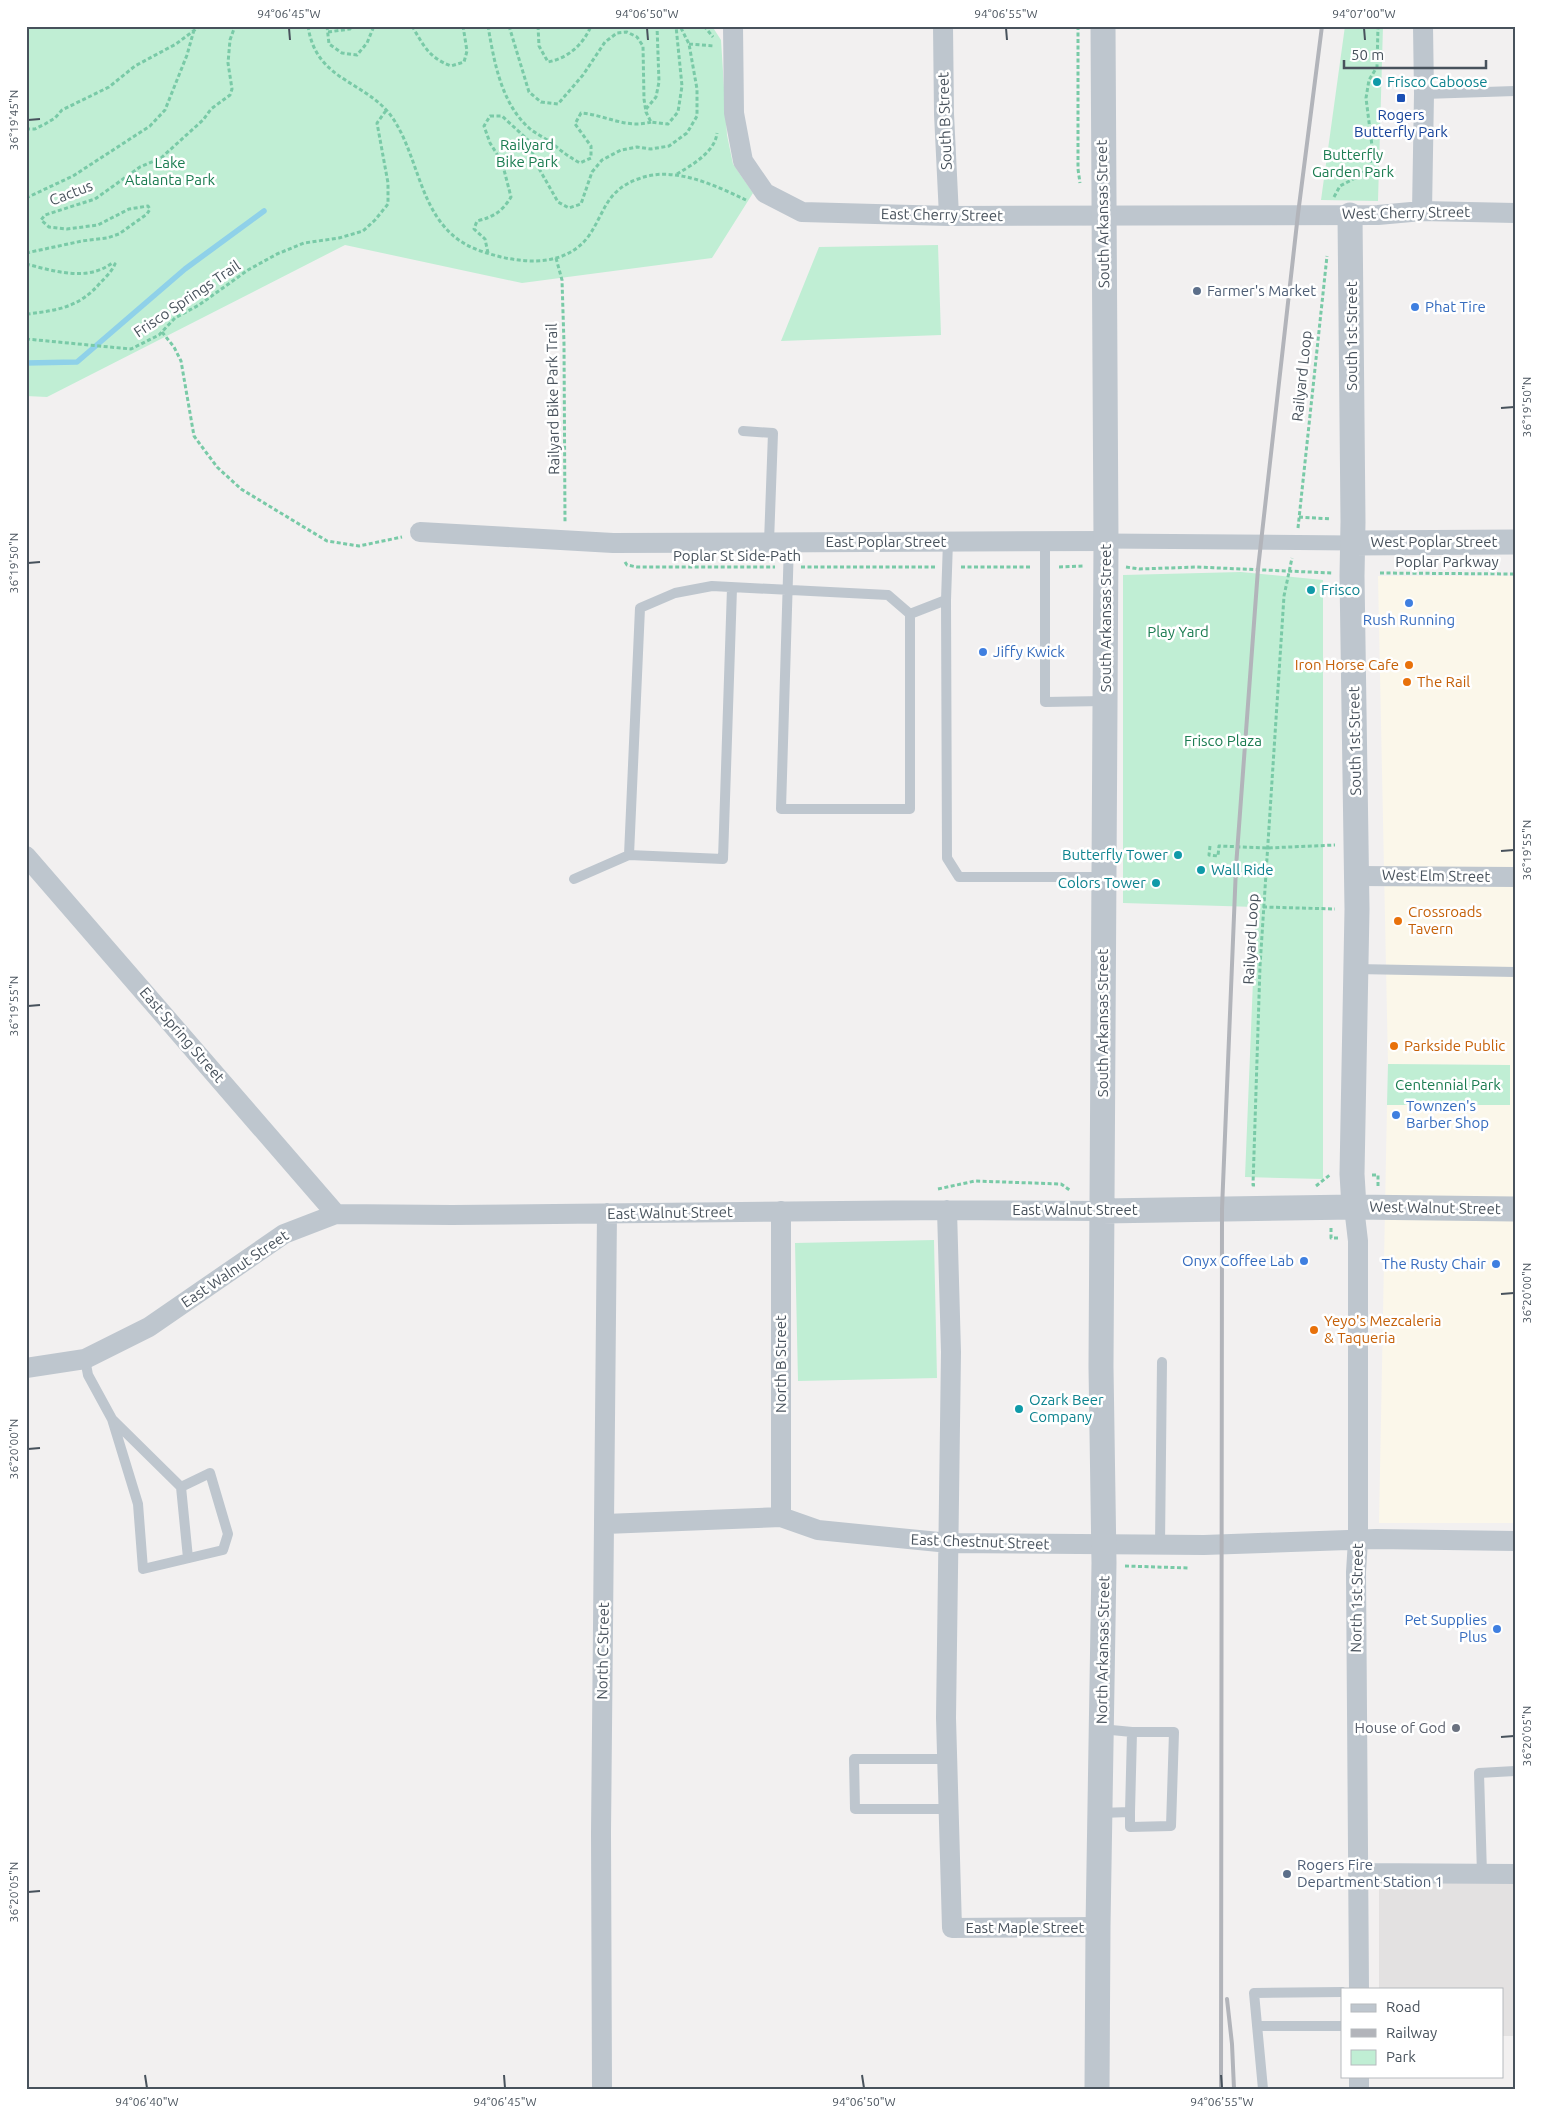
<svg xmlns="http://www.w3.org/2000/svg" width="1541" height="2115" font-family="Ubuntu,sans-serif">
<rect width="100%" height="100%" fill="#f2f0f0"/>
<!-- commercial -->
<path fill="#fbf7ea" d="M 1378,576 L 1515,576 L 1515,1523 L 1379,1523 L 1387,1105 L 1510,1105 L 1509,1065 L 1388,1064 Z"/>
<!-- education -->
<path fill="#e3e1e1" d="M 1379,1877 L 1515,1881 L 1515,2036 L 1502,2036 L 1502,1989 L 1379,1989 Z"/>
<!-- green -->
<path fill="#c0eed4" d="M 26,26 L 712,26 L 721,40 L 727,135 L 733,164 L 753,193 L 712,258 L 522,283 L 345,245 L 47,397 L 26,396 Z
M 1345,26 L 1383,26 L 1378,201 L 1321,200 Z
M 938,245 L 941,335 L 781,341 L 819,247 Z
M 1241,572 L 1323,580 L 1323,1179 L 1245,1177 L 1256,907 L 1123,903 L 1123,575 Z
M 1388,1064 L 1510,1065 L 1510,1105 L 1387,1105 Z
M 934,1240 L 937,1378 L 798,1381 L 795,1243 Z"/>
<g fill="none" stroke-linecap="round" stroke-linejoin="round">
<!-- stream -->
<path stroke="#8fd1e9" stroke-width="5.5" d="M 26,363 L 77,362 L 185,269 L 264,211"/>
<!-- path -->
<path stroke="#79caa7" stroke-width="3" stroke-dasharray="4 2.5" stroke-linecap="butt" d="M 308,26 C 316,83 368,80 394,120 C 415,153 419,196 443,225 C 459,245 478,251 501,257 C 532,264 567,264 588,237 C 605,213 605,191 638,179 C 673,165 714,185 746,200
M 327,26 L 329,44 L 342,53 L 357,55 L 367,43 L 374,26
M 412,26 C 424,46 428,57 451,66 L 464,62 L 467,51 L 463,26
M 488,26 C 494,61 501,103 529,128 C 536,134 545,138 552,143 C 561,151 569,157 580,163 L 591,158 L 591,146 L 575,124 L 581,113 C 606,115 626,129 651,122
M 509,26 L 529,92 L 541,102 L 558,104 L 583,75 L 605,42 L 617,33 L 627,32 L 637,37 L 643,46 L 644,99 L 646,112 L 651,122 L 668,124 L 678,112 L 682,86 L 676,26
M 538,26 L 539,46 L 548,62 C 568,58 583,45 591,26
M 704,26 L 713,37
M 1078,26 L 1078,169 L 1080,183
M 328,32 L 350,29 L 351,26
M 689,44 L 714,46
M 646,109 L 656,97 L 659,82 L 657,26
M 26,129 L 35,129 L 45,124 L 55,118 L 62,110 L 109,87 L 135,66 L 176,44 L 200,26
M 677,174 C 692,165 715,152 717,133
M 1334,197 L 1340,186 L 1361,175 L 1369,166 L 1373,154 L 1366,98 L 1369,80 L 1377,67 L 1378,26
M 26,198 L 73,176 L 150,126 L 165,110 L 187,55 L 194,30
M 26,253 L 82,241 L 107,238 L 119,234 L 147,214 L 150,209 L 148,206 L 129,209 L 98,225 L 67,229 L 49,227 L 41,220 L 45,215 L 95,199 L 140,167 L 161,158 L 203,120 L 211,109 L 230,95 L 232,89 L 228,63 L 230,40 L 235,26
M 488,253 L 485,239 L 474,229 L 477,221 C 493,217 502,212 511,197 L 502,162 L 490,143 L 484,126 L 490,116 L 502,116 L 528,140 L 537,165 L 558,202 L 569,208 L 581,204 L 592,172 L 602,160 L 621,150 L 637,147 L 651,149 L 669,146 L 687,133 L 697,116 L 697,89 L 689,44 L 680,26
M 556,258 L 562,280 L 564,344 L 565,522
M 26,264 C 54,271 87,282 112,263 L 115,264 C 112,271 106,277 101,282 C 80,307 59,310 28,314 L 26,319
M 162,332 L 174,347 L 181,361 L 194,436 L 217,467 L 241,489 L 327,541 L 359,546 L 402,537
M 26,339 L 131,349 L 159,335 L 175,318 L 199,305 L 248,270 L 277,254 L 304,243 L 339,238 L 363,231 L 375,220 L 388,204 L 388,183 L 377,123 L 387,109
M 1299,517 L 1331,519
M 1298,528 L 1327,256
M 625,562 L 627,565 L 637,567 L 775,567
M 801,567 L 935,567
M 961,567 L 1032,567
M 1059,567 L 1085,566
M 1126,567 L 1139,569 L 1197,567 L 1332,573
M 1380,573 L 1515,574
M 1210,846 L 1209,855 L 1218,856 L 1219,846 L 1267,848 L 1335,845
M 1263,907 L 1335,909
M 1372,1175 L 1378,1175 L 1378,1186
M 1255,1185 L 1253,1185 L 1260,966 L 1284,596 L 1292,558
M 1316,1186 L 1331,1174
M 938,1189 L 975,1181 L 1061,1184 L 1071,1191
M 1331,1228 L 1331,1238 L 1339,1238
M 1125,1566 L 1189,1568"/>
<!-- service -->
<path stroke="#bec6ce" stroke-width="10" d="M 1424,94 L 1515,91
M 743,431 L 773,433 L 769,542
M 948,541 L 946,600 L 947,858 L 959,877 L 1103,877
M 1045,541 L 1045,702 L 1104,701
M 732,588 L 723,859 L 629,855 L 640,608 L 675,593 L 712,586 L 888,595 L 910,614 L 910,809 L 781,809 L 789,543
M 910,614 L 946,600
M 574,879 L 629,855
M 1356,969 L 1515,972
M 85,1359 L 88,1375 L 112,1419 L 138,1504 L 143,1569 L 223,1550 L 228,1534 L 210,1473 L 181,1487 L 112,1419
M 181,1487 L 188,1558
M 1160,1545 L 1162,1362
M 948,1759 L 854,1759 L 855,1809 L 949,1809
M 1130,1812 L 1130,1827 L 1171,1826 L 1174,1732 L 1132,1732
M 1100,1813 L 1130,1812 L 1132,1732 L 1101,1729
M 1482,1874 L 1479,1773 L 1515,1771
M 1257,2026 L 1342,2026
M 1263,2089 L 1254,1993 L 1342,1992"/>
<!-- pedestrian -->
<path stroke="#bec6ce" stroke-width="15" d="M 1106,541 L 1353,543"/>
<!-- minor -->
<path stroke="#bec6ce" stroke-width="20" d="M 733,26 L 734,113 L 743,161 L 765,193 L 802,212 L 949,216 L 1378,215 L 1422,211 L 1515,213
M 943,26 L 944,114 L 949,216
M 1422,211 L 1424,94 L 1423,26
M 420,532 L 613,543 L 1106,541
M 26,856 L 336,1214
M 1357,876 L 1515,877
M 1354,1207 L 1358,1241 L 1358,1540 L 1356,1572 L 1359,1989
M 947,1210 L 951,1352 L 946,1718 L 952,1928 L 1098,1927
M 781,1211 L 781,1517
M 26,1368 L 85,1359 L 149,1327 L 284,1234 L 336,1214 L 452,1215 L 947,1210 L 1103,1211
M 605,1524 L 781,1517 L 818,1530 L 949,1543 L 1204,1545 L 1376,1539 L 1515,1541
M 1358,1873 L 1515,1874
M 1359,2076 L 1359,2089
M 602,2089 L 601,1833 L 607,1213"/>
<!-- tertiary -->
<path stroke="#bec6ce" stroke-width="25" d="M 1350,215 L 1353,522 L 1352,576 L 1357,909 L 1352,1174 L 1354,1207
M 1353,543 L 1515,542
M 1103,1211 L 1354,1207 L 1515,1209
M 1097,2089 L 1098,1927 L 1104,1563 L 1101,1367 L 1106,541 L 1103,26"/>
<!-- rail -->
<path stroke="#b2b4ba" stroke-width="4" d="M 1227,1999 L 1232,2044 L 1234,2089
M 1221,2089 L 1222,1209 L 1236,867 L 1258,569 L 1298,214 L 1322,26"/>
</g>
<!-- ticks -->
<path fill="none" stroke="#48525c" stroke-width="2" d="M 289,28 L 290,40M 647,28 L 648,40M 1006,28 L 1007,40M 1364,28 L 1365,40M 28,120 L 40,119M 1501,408 L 1514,407M 28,563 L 40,562M 1501,851 L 1514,850M 28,1006 L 40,1005M 1501,1294 L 1514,1293M 28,1449 L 40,1448M 1501,1737 L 1514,1736M 28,1892 L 40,1891M 145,2075 L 147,2088M 504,2075 L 505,2088M 862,2075 L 864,2088M 1221,2075 L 1222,2088"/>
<!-- markers -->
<g fill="#0f9aa8" stroke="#fff" stroke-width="2">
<circle cx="1377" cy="82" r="5"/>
<circle cx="1311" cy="590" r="5"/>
<circle cx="1178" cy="855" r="5"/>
<circle cx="1201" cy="870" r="5"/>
<circle cx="1156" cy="883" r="5"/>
<circle cx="1019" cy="1409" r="5"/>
</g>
<rect fill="#1a4fb4" stroke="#fff" stroke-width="2" x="1396" y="93" width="10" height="10" rx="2.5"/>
<g fill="#5c6f8a" stroke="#fff" stroke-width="2">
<circle cx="1197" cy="291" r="5"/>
<circle cx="1287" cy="1874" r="5"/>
</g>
<g fill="#3f7fe0" stroke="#fff" stroke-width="2">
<circle cx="1415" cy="307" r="5"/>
<circle cx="1409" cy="603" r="5"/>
<circle cx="983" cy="652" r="5"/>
<circle cx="1396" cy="1115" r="5"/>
<circle cx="1304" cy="1261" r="5"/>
<circle cx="1496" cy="1264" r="5"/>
<circle cx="1497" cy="1629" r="5"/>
</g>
<g fill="#e8710a" stroke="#fff" stroke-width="2">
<circle cx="1409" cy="665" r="5"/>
<circle cx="1407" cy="682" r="5"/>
<circle cx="1398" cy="921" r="5"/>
<circle cx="1394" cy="1046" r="5"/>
<circle cx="1314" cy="1330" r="5"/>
</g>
<circle fill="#6b7280" stroke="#fff" stroke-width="2" cx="1456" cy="1728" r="5"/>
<g text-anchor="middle" stroke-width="5" stroke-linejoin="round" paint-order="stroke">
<!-- culture labels -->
<g font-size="15" fill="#0d838f" stroke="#fff" text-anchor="start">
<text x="1387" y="87">Frisco Caboose</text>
<text x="1321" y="595">Frisco</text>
<text x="1168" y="860" text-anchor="end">Butterfly Tower</text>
<text x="1211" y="875">Wall Ride</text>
<text x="1146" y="888" text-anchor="end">Colors Tower</text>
<text x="1029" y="1405">Ozark Beer<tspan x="1029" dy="17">Company</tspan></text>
</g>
<!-- transit labels -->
<g font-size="15" fill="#164399" stroke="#fff">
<text x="1401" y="120">Rogers<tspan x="1401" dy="17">Butterfly Park</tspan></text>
</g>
<!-- street labels -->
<g font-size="15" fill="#48525c" stroke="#fff">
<text transform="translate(945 121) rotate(-92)" y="5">South B Street</text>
<text transform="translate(71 193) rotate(-21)" y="5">Cactus</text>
<text transform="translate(1406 213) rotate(-1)" y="5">West Cherry Street</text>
<text transform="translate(1103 214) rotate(-91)" y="5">South Arkansas Street</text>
<text transform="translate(942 215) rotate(1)" y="5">East Cherry Street</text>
<text transform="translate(187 299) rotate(-34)" y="5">Frisco Springs Trail</text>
<text transform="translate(1352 336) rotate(-90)" y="5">South 1st Street</text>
<text transform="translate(1302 376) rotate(-84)" y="5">Railyard Loop</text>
<text transform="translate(553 399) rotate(-91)" y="5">Railyard Bike Park Trail</text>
<text x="886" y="547">East Poplar Street</text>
<text x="1434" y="547">West Poplar Street</text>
<text x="737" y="561">Poplar St Side-Path</text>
<text x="1447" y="567">Poplar Parkway</text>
<text transform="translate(1106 618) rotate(-90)" y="5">South Arkansas Street</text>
<text transform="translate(1355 741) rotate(-91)" y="5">South 1st Street</text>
<text transform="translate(1436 876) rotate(1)" y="5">West Elm Street</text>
<text transform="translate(1251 939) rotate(-87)" y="5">Railyard Loop</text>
<text transform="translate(1103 1023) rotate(-90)" y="5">South Arkansas Street</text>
<text transform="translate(182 1035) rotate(49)" y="5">East Spring Street</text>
<text transform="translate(1435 1208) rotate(1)" y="5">West Walnut Street</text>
<text x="1075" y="1215">East Walnut Street</text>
<text transform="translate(670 1213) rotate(-1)" y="5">East Walnut Street</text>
<text transform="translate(235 1269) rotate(-34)" y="5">East Walnut Street</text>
<text transform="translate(781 1364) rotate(-90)" y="5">North B Street</text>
<text transform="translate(980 1542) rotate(2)" y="5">East Chestnut Street</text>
<text transform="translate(1357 1598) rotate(-89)" y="5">North 1st Street</text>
<text transform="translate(1103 1650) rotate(-89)" y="5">North Arkansas Street</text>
<text transform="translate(603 1651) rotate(-89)" y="5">North C Street</text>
<text x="1025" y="1933">East Maple Street</text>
</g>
<!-- park labels -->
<g font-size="15" fill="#1b7c51" stroke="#fff">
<text x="527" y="150">Railyard<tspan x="527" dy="17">Bike Park</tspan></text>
<text x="1353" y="160">Butterfly<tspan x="1353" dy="17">Garden Park</tspan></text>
<text x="170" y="168">Lake<tspan x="170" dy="17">Atalanta Park</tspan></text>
<text x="1178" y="637">Play Yard</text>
<text x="1223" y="746">Frisco Plaza</text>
<text x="1448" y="1090">Centennial Park</text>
</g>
<!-- service labels -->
<g font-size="15" fill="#4e5e75" stroke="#fff" text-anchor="start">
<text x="1207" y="296">Farmer's Market</text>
<text x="1297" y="1870">Rogers Fire<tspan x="1297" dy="17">Department Station 1</tspan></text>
</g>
<!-- shop labels -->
<g font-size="15" fill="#366cbe" stroke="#fff" text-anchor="start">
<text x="1425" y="312">Phat Tire</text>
<text x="1409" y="625" text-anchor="middle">Rush Running</text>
<text x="993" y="657">Jiffy Kwick</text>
<text x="1406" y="1111">Townzen's<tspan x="1406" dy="17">Barber Shop</tspan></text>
<text x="1294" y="1266" text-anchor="end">Onyx Coffee Lab</text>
<text x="1486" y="1269" text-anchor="end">The Rusty Chair</text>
<text x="1487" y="1625" text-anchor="end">Pet Supplies<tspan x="1487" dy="17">Plus</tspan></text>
</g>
<!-- food labels -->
<g font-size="15" fill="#c56008" stroke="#fff" text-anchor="start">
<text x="1399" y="670" text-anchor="end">Iron Horse Cafe</text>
<text x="1417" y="687">The Rail</text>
<text x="1408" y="917">Crossroads<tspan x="1408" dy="17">Tavern</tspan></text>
<text x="1404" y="1051">Parkside Public</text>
<text x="1324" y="1326">Yeyo's Mezcaleria<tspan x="1324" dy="17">&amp; Taqueria</tspan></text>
</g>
<!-- worship labels -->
<g font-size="15" fill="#5b616d" stroke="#fff" text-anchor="end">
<text x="1446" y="1733">House of God</text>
</g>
</g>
<!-- border -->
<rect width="1541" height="2115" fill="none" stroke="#ffffff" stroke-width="55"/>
<!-- legend -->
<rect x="1341" y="1988" width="162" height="90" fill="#ffffff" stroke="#b6babe"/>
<rect x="1351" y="2004" width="25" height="8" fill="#bec6ce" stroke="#b6babe"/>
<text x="1386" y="2012" font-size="15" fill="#48525c">Road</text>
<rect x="1351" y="2029" width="25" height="8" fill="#b2b4ba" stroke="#b6babe"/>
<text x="1386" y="2038" font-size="15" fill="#48525c">Railway</text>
<rect x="1351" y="2050" width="25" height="15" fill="#c0eed4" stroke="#b6babe"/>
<text x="1386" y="2062" font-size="15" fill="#48525c">Park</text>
<!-- scale -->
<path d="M1344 60v8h142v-8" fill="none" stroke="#48525c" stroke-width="2.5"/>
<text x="1351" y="60" font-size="15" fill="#48525c" stroke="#ffffff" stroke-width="4" paint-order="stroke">50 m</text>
<rect x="28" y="28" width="1486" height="2060" fill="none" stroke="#48525c" stroke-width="2"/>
<g font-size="12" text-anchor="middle" fill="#48525c">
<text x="289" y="18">94°06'45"W</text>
<text x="647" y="18">94°06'50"W</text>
<text x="1006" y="18">94°06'55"W</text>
<text x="1364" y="18">94°07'00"W</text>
<text transform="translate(14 120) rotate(-90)" y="4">36°19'45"N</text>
<text transform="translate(1527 407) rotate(-90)" y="4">36°19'50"N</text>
<text transform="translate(14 563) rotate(-90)" y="4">36°19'50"N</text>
<text transform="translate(1527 850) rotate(-90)" y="4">36°19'55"N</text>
<text transform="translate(14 1006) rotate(-90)" y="4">36°19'55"N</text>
<text transform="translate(1527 1293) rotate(-90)" y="4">36°20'00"N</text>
<text transform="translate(14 1449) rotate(-90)" y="4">36°20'00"N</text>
<text transform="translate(1527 1736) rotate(-90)" y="4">36°20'05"N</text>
<text transform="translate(14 1892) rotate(-90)" y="4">36°20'05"N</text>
<text x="147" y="2106">94°06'40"W</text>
<text x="505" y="2106">94°06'45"W</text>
<text x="864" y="2106">94°06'50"W</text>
<text x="1222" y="2106">94°06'55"W</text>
</g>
</svg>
